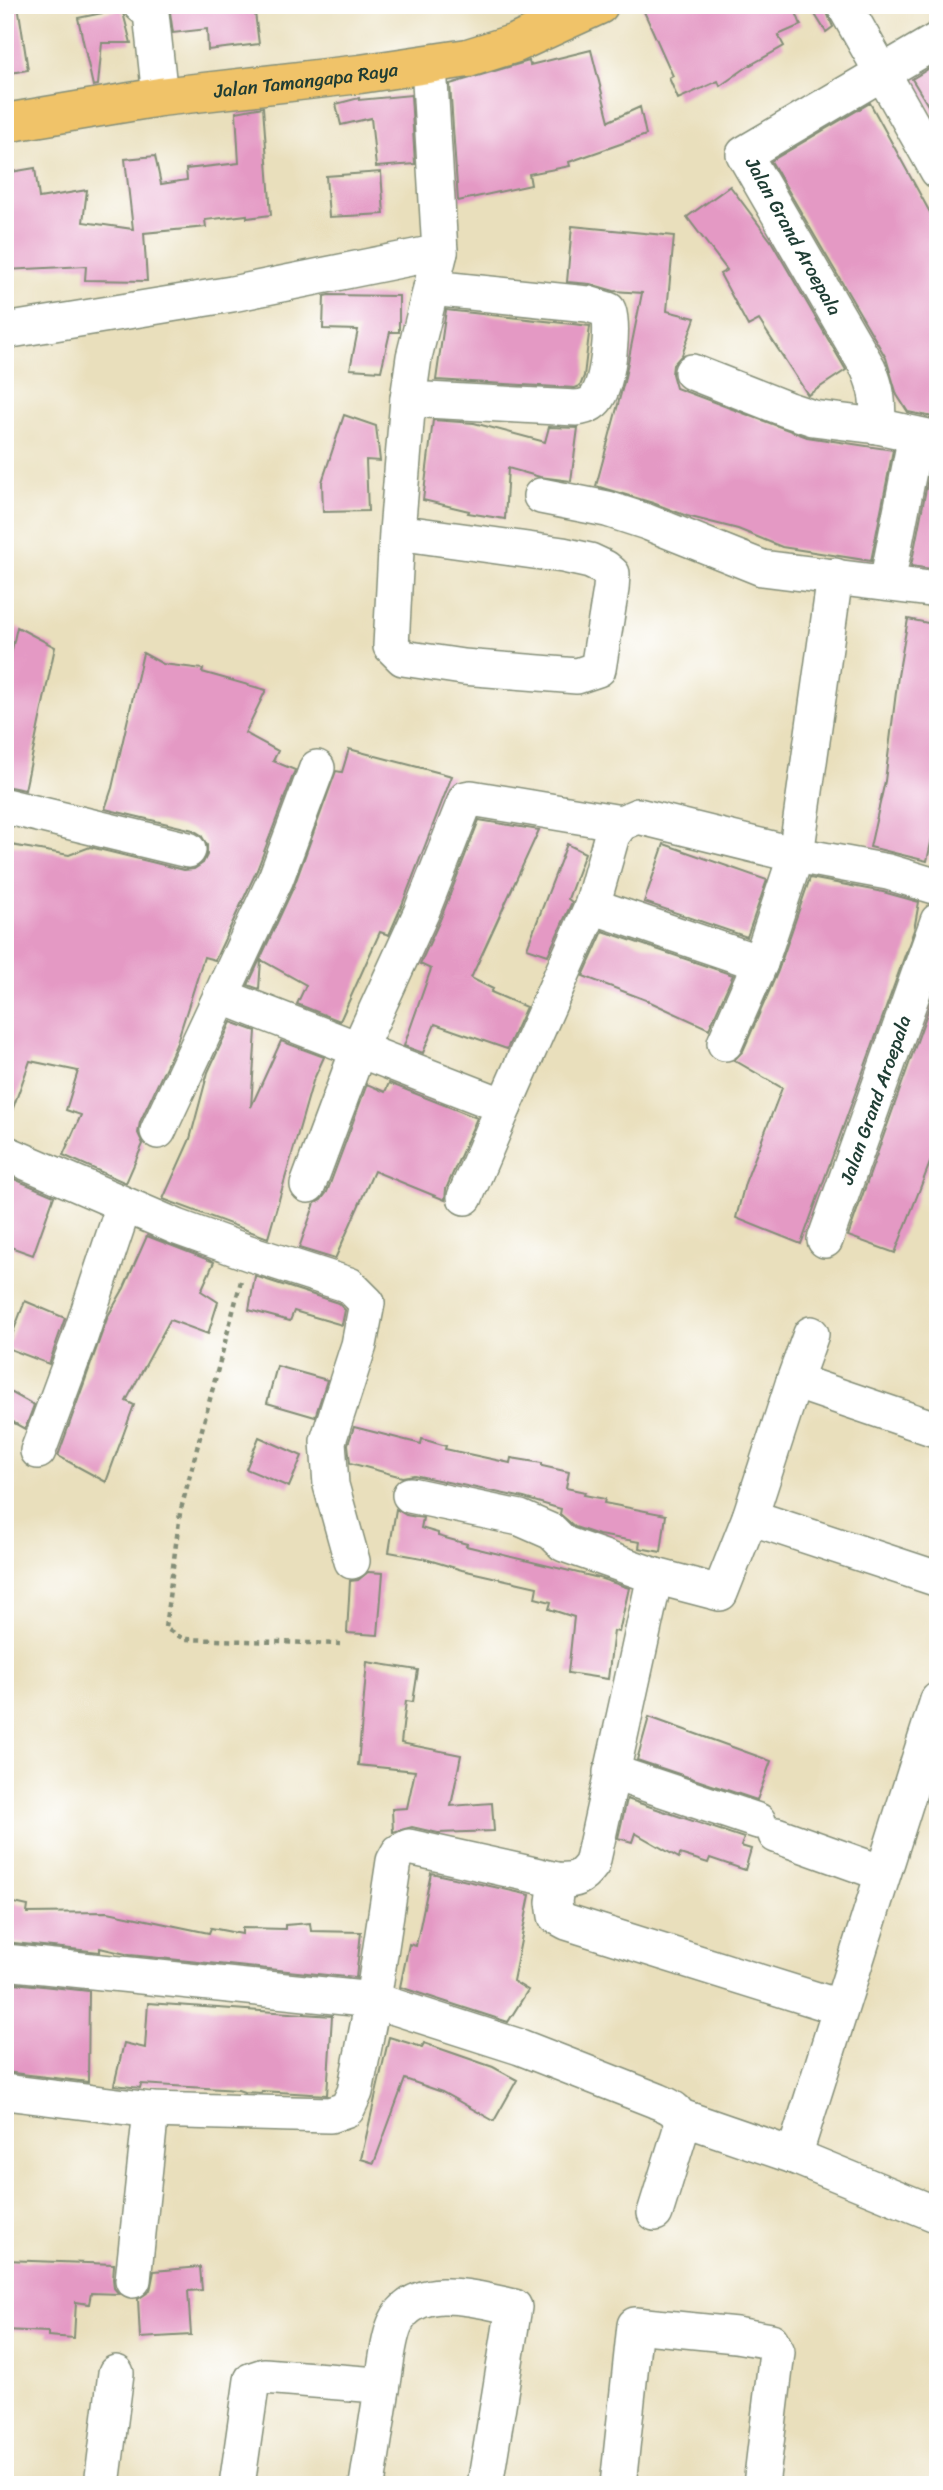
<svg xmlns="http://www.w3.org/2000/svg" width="943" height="2490" font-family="Sriracha,sans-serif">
<rect width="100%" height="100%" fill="#fff"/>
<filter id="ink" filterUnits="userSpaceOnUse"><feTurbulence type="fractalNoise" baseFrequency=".0143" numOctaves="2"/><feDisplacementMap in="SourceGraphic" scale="14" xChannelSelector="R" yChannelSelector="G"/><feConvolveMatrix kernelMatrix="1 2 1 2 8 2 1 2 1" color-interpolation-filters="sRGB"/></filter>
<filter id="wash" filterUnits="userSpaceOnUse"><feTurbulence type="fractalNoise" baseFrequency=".00686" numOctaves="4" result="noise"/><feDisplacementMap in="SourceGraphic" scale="28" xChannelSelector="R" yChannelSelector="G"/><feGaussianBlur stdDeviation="1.57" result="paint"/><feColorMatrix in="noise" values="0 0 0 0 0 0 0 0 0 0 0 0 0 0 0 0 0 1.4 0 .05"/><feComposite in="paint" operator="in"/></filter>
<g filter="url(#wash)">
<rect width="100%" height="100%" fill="#e9dfbc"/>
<g id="blocks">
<!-- building -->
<path fill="#e499c4" d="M 18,5 L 28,70 L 5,74 L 5,6 Z
M 169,5 L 254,5 L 259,44 L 208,50 L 207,29 L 173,33 Z
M 641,5 L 793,5 L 801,25 L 778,35 L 784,46 L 747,67 L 720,86 L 718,81 L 678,99 L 669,78 L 673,76 Z
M 809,5 L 824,5 L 833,27 L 826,32 Z
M 122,9 L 131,43 L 102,43 L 98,85 L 93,86 L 78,18 Z
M 591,50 L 609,121 L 640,107 L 646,135 L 569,162 L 570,166 L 529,174 L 531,185 L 458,201 L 450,84 L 529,61 L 530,65 Z
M 938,63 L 938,122 L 912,79 Z
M 411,95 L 415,164 L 376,167 L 371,118 L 341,125 L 336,104 L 359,98 L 359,100 Z
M 870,103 L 938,227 L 938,418 L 908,412 L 897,395 L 886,358 L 771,161 Z
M 263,107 L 271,215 L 247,218 L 247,215 L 205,220 L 206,227 L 144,233 L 147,281 L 85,280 L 86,266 L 5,270 L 5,173 L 35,168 L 39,198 L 87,190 L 83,222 L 133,229 L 125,159 L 155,156 L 161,184 L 187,180 L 186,169 L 239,163 L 236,112 Z
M 381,172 L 384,214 L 329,217 L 326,176 Z
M 730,186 L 771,241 L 846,370 L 808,395 L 759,320 L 748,326 L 720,274 L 727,270 L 687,217 Z
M 572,226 L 674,236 L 667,311 L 695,318 L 682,355 L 673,365 L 672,374 L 676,388 L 807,437 L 893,450 L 871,561 L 782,547 L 738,529 L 687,516 L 653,503 L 596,486 L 624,382 L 642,293 L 614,291 L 590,284 L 567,282 Z
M 329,295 L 399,296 L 399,332 L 390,332 L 381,371 L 350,369 L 358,330 L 323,329 L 324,296 Z
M 446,310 L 590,326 L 584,376 L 580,386 L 575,388 L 436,380 Z
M 344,415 L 376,426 L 380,461 L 366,460 L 368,511 L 323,512 L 322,482 Z
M 433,420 L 474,423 L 545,442 L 549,427 L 578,428 L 571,481 L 540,477 L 508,468 L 505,519 L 468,513 L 469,511 L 423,500 Z
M 932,458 L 938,459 L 938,570 L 911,566 Z
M 908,619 L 938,625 L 938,811 L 927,861 L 870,847 L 885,781 L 898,676 Z
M 17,627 L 55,647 L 25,790 L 5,786 L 5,681 Z
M 143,653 L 163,664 L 203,669 L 202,672 L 266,690 L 245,733 L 278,751 L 273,761 L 295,770 L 257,870 L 215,960 L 204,957 L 176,1045 L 140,1122 L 138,1133 L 143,1144 L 126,1183 L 63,1155 L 81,1115 L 66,1110 L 78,1071 L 30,1061 L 8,1122 L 5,1121 L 5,844 L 69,855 L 90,847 L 184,870 L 194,869 L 203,863 L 207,855 L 207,845 L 201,835 L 193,830 L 105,809 L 112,788 Z
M 349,749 L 452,776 L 402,905 L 389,935 L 380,932 L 340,1021 L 297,1004 L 306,985 L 261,960 L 259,989 L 248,985 L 294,886 L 336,771 L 342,772 Z
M 479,820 L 539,830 L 471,978 L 493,989 L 491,992 L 526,1007 L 507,1049 L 435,1024 L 423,1053 L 404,1046 L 431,969 L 420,964 L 440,920 Z
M 567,844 L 585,853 L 568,899 L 572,902 L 548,955 L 527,948 Z
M 664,844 L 767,880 L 747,937 L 644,902 Z
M 810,878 L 883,892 L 919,902 L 914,930 L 801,1244 L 736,1218 L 745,1183 L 782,1088 L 734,1060 L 743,1051 L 778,971 Z
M 603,931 L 733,975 L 709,1029 L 646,1000 L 583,976 Z
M 938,982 L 938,1142 L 895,1253 L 848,1236 Z
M 231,1022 L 256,1031 L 251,1107 L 281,1041 L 324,1057 L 313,1081 L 268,1238 L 163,1199 L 190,1139 L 208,1072 Z
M 389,1083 L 477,1118 L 446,1189 L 445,1200 L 374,1171 L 335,1259 L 299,1248 L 315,1203 L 321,1200 L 327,1192 L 367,1084 L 385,1092 Z
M 5,1175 L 54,1196 L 33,1255 L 5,1245 Z
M 147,1236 L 214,1262 L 201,1291 L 218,1302 L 208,1334 L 170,1320 L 126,1401 L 134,1405 L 106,1482 L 58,1456 L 108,1316 L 124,1288 Z
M 255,1276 L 338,1303 L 345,1310 L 342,1325 L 294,1311 L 290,1321 L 249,1310 Z
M 25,1301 L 65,1318 L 49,1364 L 7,1348 Z
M 277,1366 L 327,1380 L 315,1417 L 267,1403 Z
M 5,1389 L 34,1405 L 25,1429 L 5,1418 Z
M 354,1427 L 421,1444 L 422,1439 L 446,1446 L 445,1449 L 510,1463 L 511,1458 L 542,1463 L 542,1466 L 569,1472 L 566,1488 L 585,1492 L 584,1495 L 605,1499 L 604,1503 L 666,1515 L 661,1552 L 639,1548 L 640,1542 L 599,1535 L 575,1527 L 560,1514 L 561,1509 L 524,1498 L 414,1475 L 402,1477 L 350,1463 L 348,1444 Z
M 259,1437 L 302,1456 L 289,1487 L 246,1469 Z
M 396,1509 L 406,1515 L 423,1518 L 421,1528 L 438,1533 L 438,1536 L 467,1544 L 466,1546 L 599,1578 L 629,1588 L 619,1632 L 614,1631 L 608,1679 L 568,1673 L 574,1617 L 549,1609 L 551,1602 L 535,1598 L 537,1587 L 462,1570 L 422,1558 L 389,1552 Z
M 368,1572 L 383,1573 L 378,1635 L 347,1633 L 350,1581 L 358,1580 Z
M 367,1662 L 418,1670 L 413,1702 L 406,1701 L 401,1743 L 461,1755 L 451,1806 L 492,1803 L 494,1831 L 438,1833 L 412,1827 L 393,1832 L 392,1809 L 407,1808 L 415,1771 L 358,1765 Z
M 649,1717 L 771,1761 L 757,1800 L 637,1760 Z
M 627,1799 L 744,1838 L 741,1846 L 751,1849 L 745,1870 L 710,1858 L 708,1863 L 680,1854 L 679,1858 L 635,1833 L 632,1842 L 618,1838 Z
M 431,1873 L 530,1895 L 513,1981 L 528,1990 L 508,2022 L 400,1987 L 409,1944 L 416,1946 Z
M 5,1901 L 28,1906 L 27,1913 L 108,1912 L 209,1933 L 211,1928 L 242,1934 L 242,1928 L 285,1929 L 285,1925 L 310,1923 L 311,1931 L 361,1932 L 356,1978 L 130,1955 L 100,1948 L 100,1952 L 5,1942 Z
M 5,1982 L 89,1991 L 88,2082 L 5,2072 Z
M 148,2003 L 332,2016 L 327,2095 L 262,2091 L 261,2093 L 244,2092 L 238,2090 L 141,2084 L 140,2088 L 114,2085 L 124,2043 L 145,2048 Z
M 389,2037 L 422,2047 L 424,2043 L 493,2067 L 517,2080 L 494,2121 L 442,2092 L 405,2079 L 374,2163 L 361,2159 Z
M 5,2260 L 114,2264 L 113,2279 L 114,2288 L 119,2294 L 91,2293 L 89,2304 L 76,2302 L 74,2338 L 48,2336 L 48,2332 L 5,2330 Z
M 200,2267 L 202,2290 L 188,2291 L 191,2335 L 140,2338 L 138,2299 L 150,2291 L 154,2271 Z"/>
</g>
</g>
<g filter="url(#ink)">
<use href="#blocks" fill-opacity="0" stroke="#848e78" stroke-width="2"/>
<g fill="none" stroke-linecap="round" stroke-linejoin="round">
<!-- minor casing -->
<g stroke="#848e78" stroke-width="38">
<g id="minor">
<path d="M 141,5 L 151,13 L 160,97"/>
<path d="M 844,5 L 938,171"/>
<path d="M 5,331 L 232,294 L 440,252 L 429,65"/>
<path d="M 692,372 L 786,409 L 813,418 L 877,426 L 938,439"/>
<path d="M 408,399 L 576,408 C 587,407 594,404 599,394 C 608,377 614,327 608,310 L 588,304 L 431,288"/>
<path d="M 877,426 C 879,404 877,388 868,368 L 744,154 L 938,40"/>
<path d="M 541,496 L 607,509 L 647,522 L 762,568 L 938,590"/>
<path d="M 397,532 L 563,555 L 590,561 L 605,568 L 612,574 L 611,589 L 598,669 L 577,676 L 463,667 L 403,658 L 391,646 L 397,532 L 408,399 L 414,357 L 440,252"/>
<path d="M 887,583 L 916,435"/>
<path d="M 5,806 L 188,850"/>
<path d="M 592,906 L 760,963"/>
<path d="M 221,996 L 276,878 L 317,768"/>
<path d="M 725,1043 L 760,963 L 796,855 L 835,576"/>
<path d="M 158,1131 L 221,996 L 504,1106 L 592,906 L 612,835 L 621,823 L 638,816 L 796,855 L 888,872 L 938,887"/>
<path d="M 5,1153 L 177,1227 L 249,1253 L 349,1285 L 367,1303 L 359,1345 L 328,1441 L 331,1485 L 352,1561"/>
<path d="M 308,1185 L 359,1048 L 421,913 L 466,799 L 471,798 L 621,823"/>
<path d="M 465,1197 L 504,1106"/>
<path id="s1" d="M 825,1240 L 938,921"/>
<path d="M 794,1381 L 938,1430"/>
<path d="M 38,1451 L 79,1340 L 124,1205"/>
<path d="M 750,1517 L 938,1579"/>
<path d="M 655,1576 L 720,1593 L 750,1517 L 794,1381 L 811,1334"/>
<path d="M 611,1772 L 758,1821"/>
<path d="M 776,1835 L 882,1873"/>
<path d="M 557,1880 L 554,1902 L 556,1916 L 567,1922 L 839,2007"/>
<path d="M 5,1962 L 373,2000 L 520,2047 L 655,2100 C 671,2107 681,2109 681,2129 L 655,2213"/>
<path d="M 5,2092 L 151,2110 L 330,2115 L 347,2109 L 355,2092 L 373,2000 L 394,1861 L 399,1852 L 409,1847 L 557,1880 C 575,1881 581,1879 592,1864 L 655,1576 L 564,1544 L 552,1532 L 520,1518 L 410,1495"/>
<path d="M 681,2117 L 794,2156 L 938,2215"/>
<path d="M 794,2156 L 938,1700"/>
<path d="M 133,2280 L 151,2110"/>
<path d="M 382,2389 C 386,2369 387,2343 395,2324 C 415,2280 477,2299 514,2307 L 485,2485"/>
<path d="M 102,2485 L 116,2373"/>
<path d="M 237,2485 L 252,2380 L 264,2376 L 377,2385 L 382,2389 L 367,2485"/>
<path d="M 618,2485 L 635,2325 L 736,2335 L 771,2341 L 777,2352 L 761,2485"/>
</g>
</g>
<!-- major casing -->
<g stroke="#848e78" stroke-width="41">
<g id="major">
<path id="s2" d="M 5,123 L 160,97 L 360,74 L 468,58 L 516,43 L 599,5"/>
</g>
</g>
<!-- path -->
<path stroke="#848e78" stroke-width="4.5" stroke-dasharray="5 5" stroke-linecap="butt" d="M 241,1281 L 180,1513 L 165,1628 L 184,1639 L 340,1644"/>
<!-- minor -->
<use href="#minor" stroke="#fff" stroke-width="35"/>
<!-- major -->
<use href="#major" stroke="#f0c369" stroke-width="38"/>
</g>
</g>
<g text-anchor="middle" stroke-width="6" stroke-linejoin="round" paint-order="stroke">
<!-- street labels -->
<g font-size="19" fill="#1f3d34" stroke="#fff">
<text dy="7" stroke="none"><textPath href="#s2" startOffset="304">Jalan Tamangapa Raya</textPath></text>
<text transform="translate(794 236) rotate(61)" y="7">Jalan Grand Aroepala</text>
<text dy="7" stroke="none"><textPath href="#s1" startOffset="149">Jalan Grand Aroepala</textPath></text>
</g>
</g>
<!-- margin -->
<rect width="943" height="2490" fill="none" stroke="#fff" stroke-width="28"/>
</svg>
